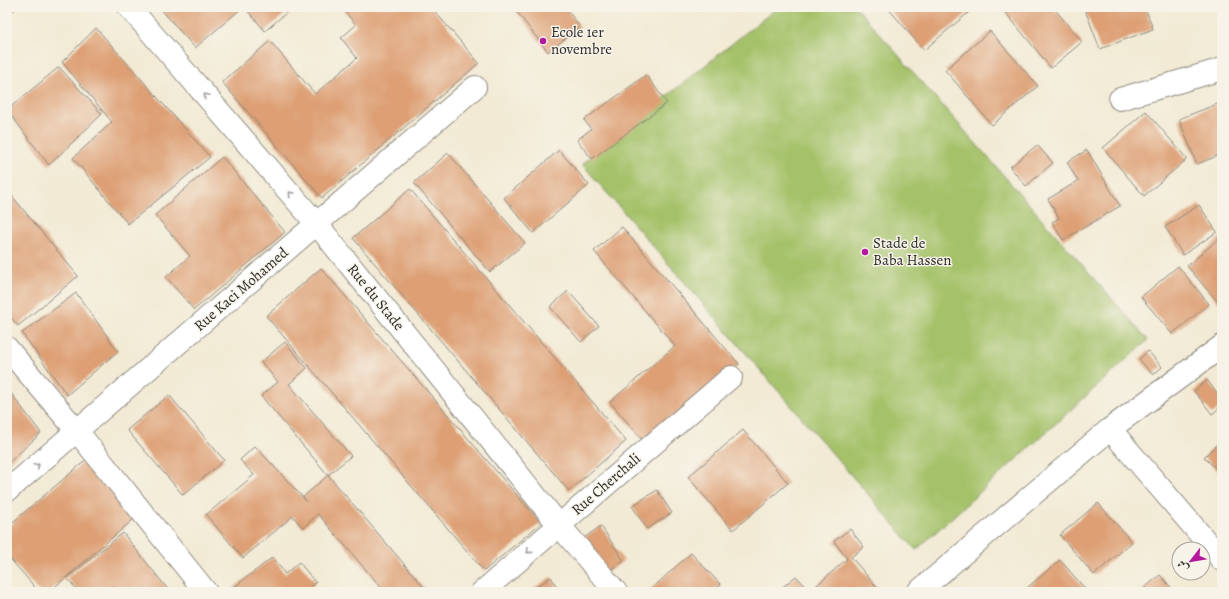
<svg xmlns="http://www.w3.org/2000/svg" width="1229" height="599" font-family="Alegreya,Amiri,serif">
<rect width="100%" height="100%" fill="#f7f3e8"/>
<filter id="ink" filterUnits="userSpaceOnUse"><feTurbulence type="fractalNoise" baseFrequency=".025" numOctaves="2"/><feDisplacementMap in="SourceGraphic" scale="8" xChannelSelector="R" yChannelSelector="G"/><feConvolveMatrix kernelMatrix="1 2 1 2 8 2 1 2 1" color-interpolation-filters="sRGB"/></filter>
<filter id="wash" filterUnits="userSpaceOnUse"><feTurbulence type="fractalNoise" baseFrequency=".012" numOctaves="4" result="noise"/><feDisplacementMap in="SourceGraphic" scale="16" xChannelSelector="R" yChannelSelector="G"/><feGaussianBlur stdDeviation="0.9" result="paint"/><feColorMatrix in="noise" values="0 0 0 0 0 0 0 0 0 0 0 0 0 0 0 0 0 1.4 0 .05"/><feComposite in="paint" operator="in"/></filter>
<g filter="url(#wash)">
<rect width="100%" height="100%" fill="#f2ead4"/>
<!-- green -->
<path fill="#a5c26a" stroke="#68764a" d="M 778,7 L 856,7 L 1148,340 L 916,550 L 582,164 Z"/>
<g id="blocks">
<!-- building -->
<path fill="#dd9f73" d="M 7,7 L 17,7 L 7,16 Z
M 159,7 L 243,7 L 195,48 Z
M 250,7 L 293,7 L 265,31 L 247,10 Z
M 341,7 L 431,7 L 479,63 L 322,198 L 222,82 L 270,41 L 315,94 L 357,58 L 341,38 L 356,25 Z
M 513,7 L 565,7 L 580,27 L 548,52 Z
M 887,7 L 975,7 L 924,50 Z
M 1001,7 L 1053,7 L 1082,42 L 1051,68 Z
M 1084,7 L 1145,7 L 1153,29 L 1100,49 Z
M 96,28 L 210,157 L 128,224 L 73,158 L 112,122 L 62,62 Z
M 990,31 L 1038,86 L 992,125 L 945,70 Z
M 59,67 L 102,114 L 49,165 L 7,110 Z
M 646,75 L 667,103 L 592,159 L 577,140 L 591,129 L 584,120 Z
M 1222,102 L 1222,154 L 1197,164 L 1179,119 Z
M 1146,111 L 1187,159 L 1144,196 L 1103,148 Z
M 1037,145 L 1053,163 L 1026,186 L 1010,167 Z
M 559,150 L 589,185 L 533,233 L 504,198 Z
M 1087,150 L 1120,206 L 1063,240 L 1052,222 L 1059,218 L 1048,199 L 1078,181 L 1067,162 Z
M 448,153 L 525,243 L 490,272 L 414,183 Z
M 222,157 L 285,232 L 194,310 L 166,277 L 190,256 L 155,215 Z
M 410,189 L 626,441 L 569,491 L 353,238 Z
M 7,190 L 78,276 L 18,326 L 7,313 Z
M 1199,205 L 1217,232 L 1183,255 L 1165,227 Z
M 622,227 L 739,364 L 646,444 L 610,402 L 675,346 L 594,251 Z
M 1222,236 L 1222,307 L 1187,266 Z
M 1178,266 L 1209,304 L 1172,334 L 1141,297 Z
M 321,268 L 541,523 L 484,571 L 266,316 Z
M 568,291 L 599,326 L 581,342 L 550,307 Z
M 76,293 L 118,351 L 67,395 L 22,333 Z
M 285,342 L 307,368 L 289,384 L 351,456 L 328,475 L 261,396 L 278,382 L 261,362 Z
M 1148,351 L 1162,367 L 1153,375 L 1139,359 Z
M 1207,380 L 1222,399 L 1222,406 L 1212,414 L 1194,391 Z
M 7,388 L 41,433 L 7,464 Z
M 169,395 L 224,460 L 183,495 L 127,430 Z
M 743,430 L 788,483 L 733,530 L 688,477 Z
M 1222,439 L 1222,475 L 1204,457 Z
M 255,446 L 307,502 L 303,497 L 328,475 L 428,592 L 385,592 L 318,514 L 303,528 L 293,516 L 243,558 L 206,515 L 254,475 L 240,460 Z
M 86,460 L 135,518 L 49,592 L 39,592 L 7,555 L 7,527 Z
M 657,490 L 672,513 L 647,529 L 632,506 Z
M 1098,503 L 1132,542 L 1094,575 L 1060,535 Z
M 601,526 L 624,561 L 607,572 L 584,538 Z
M 850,529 L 864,547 L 851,557 L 881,592 L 777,592 L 796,576 L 810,591 L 847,559 L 834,541 Z
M 123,533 L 170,592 L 119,592 L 114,586 L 106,592 L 79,592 L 67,578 Z
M 691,553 L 721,585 L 713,592 L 648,592 Z
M 273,557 L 285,574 L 299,562 L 316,583 L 304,592 L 236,592 L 233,588 Z
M 1060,560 L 1088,592 L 1022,592 Z
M 1160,575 L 1175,592 L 1140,592 Z
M 551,577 L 560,592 L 528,592 Z"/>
</g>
</g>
<g filter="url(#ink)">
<use href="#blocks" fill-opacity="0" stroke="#8e8a80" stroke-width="1"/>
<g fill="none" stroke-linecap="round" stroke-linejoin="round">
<!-- street casing -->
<g stroke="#8e8a80" stroke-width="24">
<path id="street" d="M 129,7 L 316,223 L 559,525 L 616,592
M 1120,99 L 1222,69
M 7,348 L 77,431 L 206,592
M 1110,429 L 1222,560
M 7,491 L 475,87
M 482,592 L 731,377
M 918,592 L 1110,429 L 1222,346"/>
</g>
<!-- street -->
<use href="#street" stroke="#fff" stroke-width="22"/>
</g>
<!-- one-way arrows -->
<defs><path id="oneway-chevron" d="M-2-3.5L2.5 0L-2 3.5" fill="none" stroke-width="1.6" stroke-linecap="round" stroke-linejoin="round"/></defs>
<g stroke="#a0a0a0">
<use href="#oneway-chevron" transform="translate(206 96) rotate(-131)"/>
<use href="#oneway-chevron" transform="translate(291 194) rotate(-131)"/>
<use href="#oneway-chevron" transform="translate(37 466) rotate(-41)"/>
<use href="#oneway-chevron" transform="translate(529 551) rotate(139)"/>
</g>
</g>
<!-- markers -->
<g fill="#b5179e" stroke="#f7f3e8" stroke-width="1.5">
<circle cx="543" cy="41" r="4"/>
<circle cx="865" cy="252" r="4"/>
</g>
<g text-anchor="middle" stroke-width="3" stroke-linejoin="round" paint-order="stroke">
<!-- poi labels -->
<g font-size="15" fill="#2b2b2b" stroke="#f7f3e8" text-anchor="start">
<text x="551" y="37">Ecole 1er<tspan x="551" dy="17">novembre</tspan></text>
<text x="873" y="248">Stade de<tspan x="873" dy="17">Baba Hassen</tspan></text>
</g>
<!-- street labels -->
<g font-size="15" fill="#2b2b2b" stroke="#f7f3e8">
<text transform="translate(241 289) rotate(-41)" y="5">Rue Kaci Mohamed</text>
<text transform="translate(376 297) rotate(51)" y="5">Rue du Stade</text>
<text transform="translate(606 484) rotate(-41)" y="5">Rue Cherchali</text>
</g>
</g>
<!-- margin -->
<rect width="1229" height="599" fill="none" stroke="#f7f3e8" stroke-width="24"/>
<!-- north arrow -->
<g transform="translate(1191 561) rotate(239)"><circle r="19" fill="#f7f3e8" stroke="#a5a39c"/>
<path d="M0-3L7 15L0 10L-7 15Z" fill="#b5179e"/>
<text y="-6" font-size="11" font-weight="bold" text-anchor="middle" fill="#2b2b2b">ش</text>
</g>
</svg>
